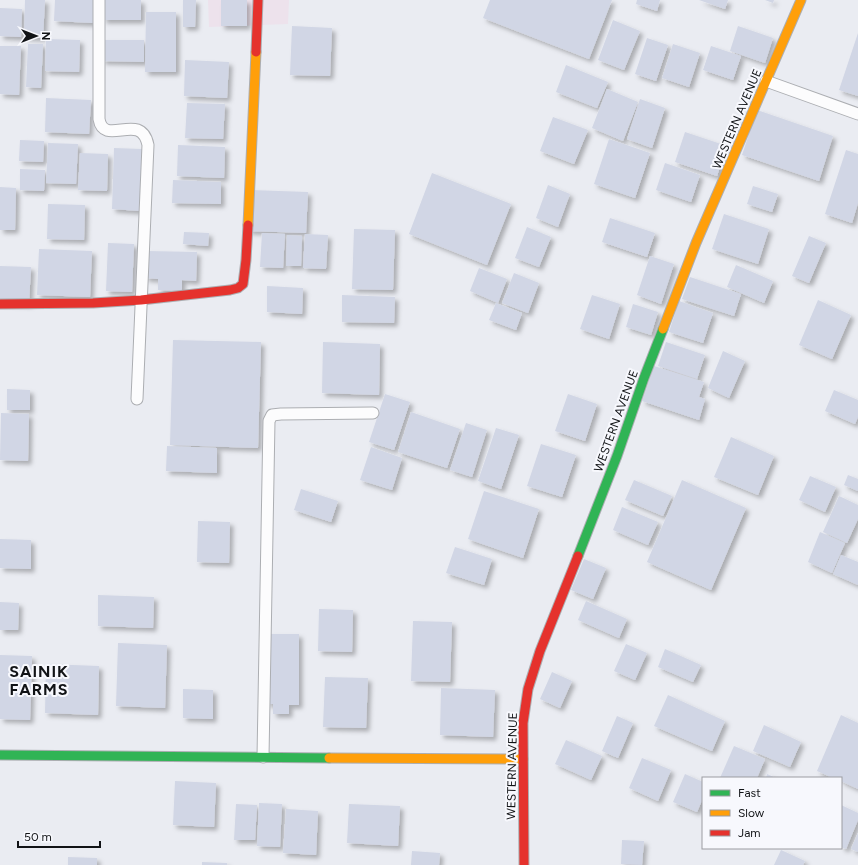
<svg xmlns="http://www.w3.org/2000/svg" width="858" height="865" font-family="Figtree,sans-serif">
<style>
.commercial{fill:#ede2ec}
.building{fill:#d1d6e5;filter:url(#shadow)}
.lines{fill:none;stroke-linecap:round;stroke-linejoin:round}
.street-casing{stroke:#acaeb2;stroke-width:13}
.fast-casing{stroke:#acaeb2;stroke-width:11}
.slow-casing{stroke:#acaeb2;stroke-width:11}
.jam-casing{stroke:#acaeb2;stroke-width:11}
.street{stroke:#fcfcfd;stroke-width:11}
.fast{stroke:#30b455;stroke-width:9}
.slow{stroke:#ff9f0a;stroke-width:9}
.jam{stroke:#e5322d;stroke-width:9}
.labels{text-anchor:middle;stroke-width:4;stroke-linejoin:round;paint-order:stroke}
.street-label{font-size:12px;fill:#111316;stroke:#f7f8fd}
.district-label{font-size:16px;font-weight:bold;letter-spacing:1px;fill:#111316;stroke:#f7f8fd}
</style>
<defs>
<filter id="shadow"><feDropShadow dx="3.5" dy="3.5" stdDeviation="2" flood-color="#0004"/></filter>
</defs>
<rect width="100%" height="100%" fill="#eaecf2"/>
<path class="commercial" d="M 208,0 L 289,0 L 288,24 L 209,27 Z"/>
<path class="building" d="M 25,0 L 45,0 L 43,38 L 24,37 Z
M 55,0 L 94,0 L 93,23 L 54,21 Z
M 104,0 L 141,0 L 141,20 L 103,20 Z
M 183,0 L 196,0 L 195,27 L 183,27 Z
M 221,0 L 247,0 L 247,26 L 221,26 Z
M 490,0 L 612,0 L 589,59 L 483,18 Z
M 637,0 L 660,0 L 657,11 L 636,4 Z
M 699,0 L 728,0 L 725,9 Z
M 765,0 L 774,0 L 773,3 Z
M 0,8 L 22,9 L 21,37 L 0,36 Z
M 146,12 L 176,12 L 176,72 L 145,72 Z
M 613,20 L 640,31 L 624,70 L 598,60 Z
M 292,26 L 332,28 L 330,76 L 290,75 Z
M 738,26 L 773,38 L 765,63 L 730,51 Z
M 858,33 L 858,96 L 839,90 Z
M 647,38 L 668,45 L 656,81 L 635,74 Z
M 46,39 L 80,40 L 79,72 L 45,71 Z
M 102,40 L 144,40 L 144,62 L 102,61 Z
M 28,44 L 43,44 L 41,88 L 26,87 Z
M 673,44 L 700,53 L 689,87 L 662,78 Z
M 0,46 L 21,46 L 19,95 L 0,94 Z
M 711,46 L 741,56 L 733,80 L 703,70 Z
M 185,60 L 229,62 L 227,98 L 184,96 Z
M 566,65 L 608,82 L 597,108 L 556,92 Z
M 607,89 L 638,102 L 623,141 L 592,128 Z
M 46,98 L 91,100 L 89,134 L 45,132 Z
M 640,99 L 665,108 L 652,148 L 627,139 Z
M 187,103 L 225,104 L 223,139 L 185,138 Z
M 757,110 L 833,136 L 819,181 L 742,155 Z
M 553,117 L 588,130 L 574,164 L 540,151 Z
M 685,132 L 727,146 L 717,176 L 675,162 Z
M 609,139 L 650,153 L 635,198 L 594,184 Z
M 20,140 L 44,141 L 43,162 L 19,161 Z
M 48,143 L 78,144 L 76,184 L 46,183 Z
M 178,145 L 225,147 L 224,178 L 177,176 Z
M 114,148 L 142,149 L 140,211 L 112,209 Z
M 846,150 L 858,154 L 858,203 L 852,223 L 825,214 Z
M 80,153 L 108,154 L 107,191 L 78,190 Z
M 665,163 L 700,175 L 691,202 L 656,190 Z
M 20,169 L 45,170 L 44,191 L 20,190 Z
M 432,173 L 511,204 L 487,265 L 409,234 Z
M 173,180 L 221,182 L 221,204 L 172,203 Z
M 548,185 L 570,194 L 558,227 L 536,218 Z
M 753,186 L 778,194 L 772,212 L 747,204 Z
M 0,187 L 16,188 L 15,230 L 0,230 Z
M 250,190 L 308,192 L 306,233 L 248,231 Z
M 48,204 L 85,205 L 84,240 L 47,239 Z
M 724,214 L 769,229 L 758,264 L 712,249 Z
M 610,218 L 655,233 L 647,257 L 602,242 Z
M 527,227 L 551,237 L 539,267 L 515,258 Z
M 354,229 L 395,230 L 393,290 L 352,289 Z
M 184,232 L 209,233 L 208,246 L 183,244 Z
M 262,233 L 285,234 L 283,268 L 260,267 Z
M 305,234 L 328,235 L 326,269 L 303,268 Z
M 287,235 L 302,236 L 301,266 L 286,266 Z
M 809,236 L 826,243 L 809,283 L 792,276 Z
M 108,243 L 134,244 L 132,292 L 106,291 Z
M 39,249 L 92,251 L 90,297 L 37,295 Z
M 146,251 L 197,252 L 196,281 L 182,280 L 182,291 L 158,290 L 158,279 L 145,278 Z
M 650,256 L 674,264 L 661,304 L 637,295 Z
M 736,265 L 773,281 L 764,303 L 727,287 Z
M 0,266 L 31,267 L 29,304 L 0,302 Z
M 479,268 L 507,279 L 498,303 L 470,291 Z
M 514,273 L 539,283 L 528,313 L 502,303 Z
M 690,277 L 741,294 L 734,316 L 682,299 Z
M 267,286 L 303,288 L 302,314 L 267,312 Z
M 342,295 L 395,297 L 394,323 L 342,322 Z
M 592,295 L 620,304 L 609,339 L 580,329 Z
M 818,300 L 851,315 L 832,359 L 799,345 Z
M 679,301 L 713,313 L 703,343 L 669,332 Z
M 496,303 L 522,313 L 516,330 L 489,320 Z
M 633,304 L 658,312 L 651,335 L 626,327 Z
M 173,340 L 261,342 L 258,448 L 170,445 Z
M 323,342 L 380,344 L 379,395 L 322,393 Z
M 666,342 L 705,355 L 697,379 L 658,366 Z
M 723,351 L 745,361 L 729,398 L 708,388 Z
M 654,366 L 704,382 L 699,397 L 705,399 L 699,420 L 642,401 Z
M 7,389 L 30,390 L 30,410 L 7,410 Z
M 834,390 L 858,400 L 858,417 L 855,424 L 825,411 Z
M 385,394 L 410,402 L 394,450 L 369,442 Z
M 568,394 L 597,404 L 585,441 L 555,431 Z
M 411,412 L 460,429 L 447,468 L 398,452 Z
M 1,413 L 29,414 L 28,461 L 0,460 Z
M 466,423 L 487,430 L 472,477 L 450,470 Z
M 496,428 L 519,435 L 501,489 L 478,481 Z
M 731,437 L 774,456 L 758,495 L 714,477 Z
M 541,444 L 576,455 L 562,497 L 527,486 Z
M 167,446 L 217,448 L 217,473 L 166,471 Z
M 371,447 L 402,458 L 392,490 L 360,480 Z
M 848,475 L 858,479 L 858,491 L 844,485 Z
M 810,476 L 836,487 L 825,512 L 799,500 Z
M 634,480 L 672,496 L 663,516 L 625,500 Z
M 682,480 L 746,508 L 711,590 L 647,562 Z
M 301,489 L 338,501 L 331,522 L 294,510 Z
M 484,491 L 539,509 L 523,558 L 468,539 Z
M 839,496 L 858,505 L 858,519 L 847,543 L 823,532 Z
M 622,507 L 658,522 L 648,545 L 613,530 Z
M 198,521 L 230,522 L 229,563 L 197,562 Z
M 820,532 L 845,543 L 832,573 L 808,562 Z
M 0,539 L 31,540 L 31,569 L 0,568 Z
M 455,547 L 492,559 L 484,585 L 446,573 Z
M 841,555 L 858,562 L 858,585 L 833,574 Z
M 584,559 L 606,568 L 593,599 L 571,590 Z
M 98,595 L 154,597 L 153,628 L 98,626 Z
M 586,601 L 627,619 L 619,638 L 578,620 Z
M 0,602 L 19,603 L 18,630 L 0,630 Z
M 319,609 L 353,610 L 352,652 L 318,651 Z
M 413,621 L 452,622 L 450,682 L 411,681 Z
M 268,634 L 299,634 L 299,705 L 289,705 L 289,714 L 273,714 L 273,704 L 267,704 Z
M 118,643 L 167,645 L 165,708 L 116,706 Z
M 626,644 L 647,653 L 635,680 L 614,671 Z
M 665,649 L 701,665 L 693,682 L 658,667 Z
M 0,655 L 32,656 L 30,720 L 0,719 Z
M 46,664 L 99,666 L 98,715 L 45,713 Z
M 552,672 L 572,681 L 560,708 L 540,699 Z
M 325,677 L 368,678 L 366,728 L 323,727 Z
M 441,688 L 495,690 L 493,737 L 440,735 Z
M 183,689 L 213,690 L 213,719 L 183,718 Z
M 668,695 L 725,721 L 712,751 L 654,726 Z
M 841,715 L 858,723 L 858,789 L 841,781 L 841,778 L 833,778 L 817,771 Z
M 617,716 L 633,723 L 618,758 L 602,751 Z
M 764,725 L 801,742 L 790,767 L 753,751 Z
M 566,740 L 602,756 L 591,780 L 555,764 Z
M 734,746 L 765,759 L 757,778 L 720,778 Z
M 642,758 L 671,770 L 658,801 L 629,788 Z
M 685,774 L 703,782 L 703,798 L 697,812 L 673,802 Z
M 767,774 L 776,778 L 766,778 Z
M 175,781 L 216,783 L 214,827 L 173,825 Z
M 259,803 L 282,804 L 280,847 L 257,846 Z
M 236,804 L 257,805 L 255,840 L 234,840 Z
M 349,804 L 400,806 L 398,846 L 347,843 Z
M 841,805 L 858,813 L 858,820 L 846,849 L 841,847 Z
M 286,809 L 318,811 L 316,855 L 283,853 Z
M 858,833 L 858,852 L 851,849 Z
M 622,840 L 644,841 L 642,865 L 621,864 Z
M 781,850 L 805,861 L 803,865 L 774,865 Z
M 412,851 L 440,853 L 439,865 L 411,865 Z
M 68,857 L 97,858 L 97,865 L 68,865 Z
M 202,862 L 227,863 L 227,865 L 202,865 Z"/>
<g class="lines">
<defs>
<path id="street" d="M 99,0 L 99,119 C 104,148 141,110 148,145 L 137,399
M 766,81 L 858,114
M 263,757 L 269,421 L 272,415 L 281,414 L 373,413"/>
<path id="fast" d="M 578,556 L 617,456 L 644,378 L 663,329
M 0,755 L 329,758"/>
<path id="slow" d="M 248,225 L 256,52
M 663,329 L 696,243 L 801,0
M 329,758 L 523,759"/>
<path id="jam" d="M 256,52 L 258,0
M 0,304 L 93,303 L 141,300 L 230,290 L 238,288 L 243,284 L 246,260 L 248,225
M 524,865 L 523,723 L 528,689 L 540,651 L 578,556"/>
</defs>
<use href="#street" class="street-casing"/>
<use href="#fast" class="fast-casing"/>
<use href="#slow" class="slow-casing"/>
<use href="#jam" class="jam-casing"/>
<use href="#street" class="street"/>
<use href="#fast" class="fast"/>
<use href="#slow" class="slow"/>
<use href="#jam" class="jam"/>
</g>
<g class="labels">
<g class="street-label">
<text transform="translate(737 119) rotate(-67)" y="4">WESTERN AVENUE</text>
<text transform="translate(616 421) rotate(-70)" y="4">WESTERN AVENUE</text>
<text transform="translate(512 766) rotate(-89)" y="4">WESTERN AVENUE</text>
</g>
<g class="district-label">
<text x="39" y="677">SAINIK<tspan x="39" dy="18">FARMS</tspan></text>
</g>
</g>
<rect x="702" y="777" width="140" height="72" fill="#f7f8fd" stroke="#9b9ca1"/>
<rect x="710" y="790" width="20" height="6" fill="#30b455" stroke="#9b9ca1"/>
<text x="738" y="797" font-size="12" fill="#111316">Fast</text>
<rect x="710" y="810" width="20" height="6" fill="#ff9f0a" stroke="#9b9ca1"/>
<text x="738" y="817" font-size="12" fill="#111316">Slow</text>
<rect x="710" y="830" width="20" height="6" fill="#e5322d" stroke="#9b9ca1"/>
<text x="738" y="837" font-size="12" fill="#111316">Jam</text>
<g transform="translate(36 36) rotate(90)" stroke="#f7f8fd" stroke-width="3" paint-order="stroke">
<path d="M0-3L7 15L0 10L-7 15Z" fill="#111316"/>
<text y="-6" font-size="11" font-weight="bold" text-anchor="middle" fill="#111316">N</text>
</g>
<path d="M18 841v6h82v-6" fill="none" stroke="#111316" stroke-width="2"/>
<text x="24" y="841" font-size="12" fill="#111316" stroke="#f7f8fd" stroke-width="3" paint-order="stroke">50 m</text>
</svg>
